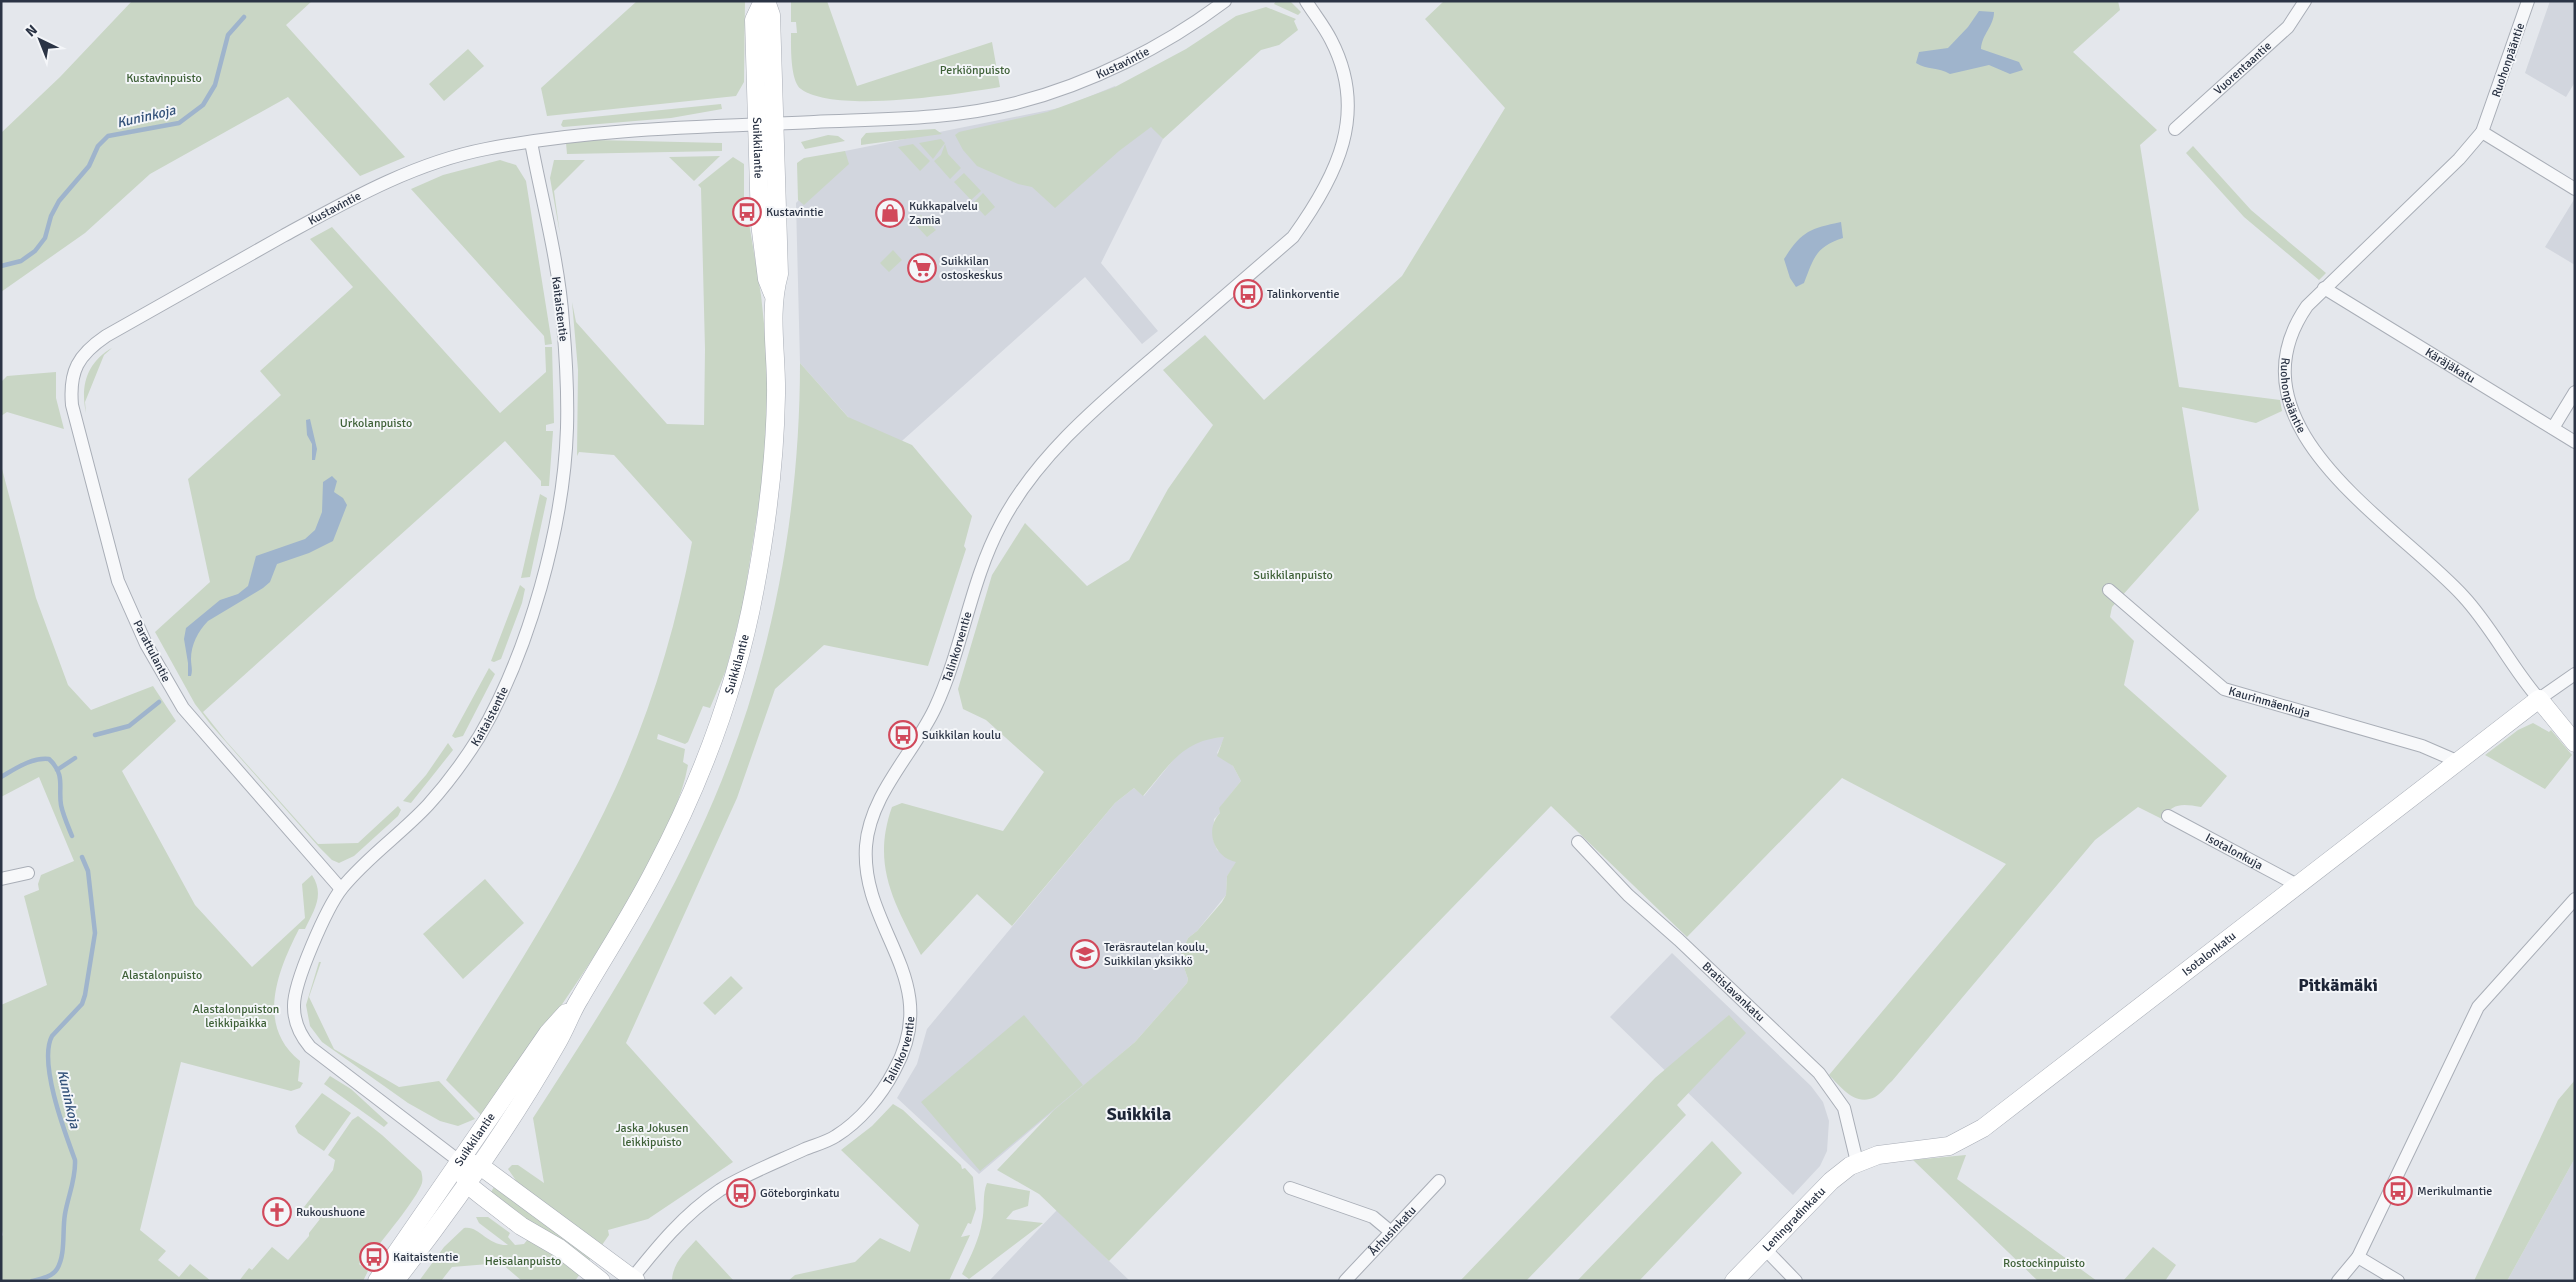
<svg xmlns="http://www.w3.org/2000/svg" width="2576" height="1282" font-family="Signika,sans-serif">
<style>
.built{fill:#d2d6de}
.green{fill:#c9d6c5}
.water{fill:#9fb4cc}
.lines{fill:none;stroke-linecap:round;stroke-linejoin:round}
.stream{stroke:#9fb4cc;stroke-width:4.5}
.street-casing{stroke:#a9aeb7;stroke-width:14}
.secondary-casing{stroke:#a9aeb7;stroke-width:19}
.street{stroke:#f7f8fa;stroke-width:12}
.secondary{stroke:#fff;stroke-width:18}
.labels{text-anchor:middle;stroke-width:4;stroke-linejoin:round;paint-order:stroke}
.street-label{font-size:12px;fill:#2b3445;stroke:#f4f6f9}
.park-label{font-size:12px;fill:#3f6138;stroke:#f4f6f9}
.poi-label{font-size:12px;fill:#2b3445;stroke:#f4f6f9;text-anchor:start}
.water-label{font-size:14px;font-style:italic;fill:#34527a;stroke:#f4f6f9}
.district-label{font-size:18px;font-weight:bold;fill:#1d2536;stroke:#f4f6f9}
</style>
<rect width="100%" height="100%" fill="#e4e7ec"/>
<path class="built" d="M 2550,1 L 2575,1 L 2575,82 L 2566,97 L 2525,73 Z
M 1115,86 L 1163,139 L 1101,263 L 1158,331 L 1142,344 L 1085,277 L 884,457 L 800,363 L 796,203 L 845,151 L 1064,107 Z
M 2575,198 L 2575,265 L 2545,247 Z
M 1225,737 L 1217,753 L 1233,766 L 1241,781 L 1221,806 L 1220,813 L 1214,819 L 1213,839 L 1217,850 L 1237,862 L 1227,876 L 1226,895 L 1197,931 L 1188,938 L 1180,956 L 1188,979 L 1187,983 L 1135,1042 L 979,1174 L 897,1098 L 917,1064 L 927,1029 L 1115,803 L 1134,788 L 1144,796 L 1178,754 L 1188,746 L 1206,738 Z
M 1672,953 L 1811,1086 L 1823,1102 L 1829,1121 L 1827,1151 L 1820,1166 L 1793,1195 L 1610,1017 Z
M 2575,1158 L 2575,1281 L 2507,1281 Z
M 1057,1210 L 1109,1261 L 1130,1281 L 989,1281 Z"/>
<path class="green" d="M 132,1 L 312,1 L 286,25 L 405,157 L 360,176 L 288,97 L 150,174 L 85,233 L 1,292 L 1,133 L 60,77 Z
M 637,1 L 745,1 L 744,82 L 736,96 L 547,116 L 541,88 Z
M 791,1 L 827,1 L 857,86 L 992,42 L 1000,87 C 958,94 835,114 801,89 C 790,81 791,46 791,33 L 797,33 L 796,22 L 791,22 Z
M 1276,1 L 1290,1 L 1301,12 L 1298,15 L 1274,4 Z
M 1444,1 L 2118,1 L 2120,10 L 2073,52 L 2157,130 L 2140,145 L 2179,387 L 2280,400 L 2282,411 L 2256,423 L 2182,407 L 2199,510 L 2112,607 L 2110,617 L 2134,641 L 2124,685 L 2227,776 L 2201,807 C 2183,804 2173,802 2162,819 L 2138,807 L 2095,840 L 1892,1081 C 1887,1085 1881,1094 1875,1097 C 1855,1107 1841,1087 1829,1075 L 2006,864 L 1842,778 L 1687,937 L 1551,806 L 1109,1261 L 1039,1194 L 997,1170 L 1054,1110 L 1135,1042 L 1187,983 L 1188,979 L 1180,956 L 1188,938 L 1197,931 L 1222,902 L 1226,895 L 1227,876 L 1236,862 C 1214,857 1204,830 1220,813 L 1219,808 L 1241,781 L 1233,766 L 1217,756 L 1224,737 C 1182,740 1169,766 1143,796 L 1134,788 L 1115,803 L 1012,926 L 977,894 L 921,955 C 895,904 871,866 892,807 L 902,803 L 1003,831 L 1044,772 L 986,720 L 963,709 L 958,689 L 992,575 L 1025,523 L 1087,586 L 1129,560 L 1168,489 L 1213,425 L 1163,370 L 1205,335 L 1264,400 L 1402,276 L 1505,108 L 1425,19 Z
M 1266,7 L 1296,19 L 1294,21 L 1298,30 L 1279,45 L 1261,50 L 1163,139 L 1151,127 L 1119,151 L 1055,208 L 1032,187 L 1018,184 L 977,166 L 963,150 L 955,135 L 959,132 L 1047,112 L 1115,87 L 1186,49 L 1236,16 Z
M 468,49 L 484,66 L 444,101 L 429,84 Z
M 721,104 L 722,109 L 671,118 L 563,127 L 561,125 L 563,120 Z
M 935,129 L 942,134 L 861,145 L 861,139 L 866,133 Z
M 828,135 L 838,136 L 845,141 L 805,149 L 801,142 Z
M 941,139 L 945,143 L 933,159 L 919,143 Z
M 596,140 L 722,143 L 722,151 L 567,154 L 566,143 Z
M 913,144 L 930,161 L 920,171 L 898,147 Z
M 945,144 L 948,154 L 961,168 L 950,179 L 934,161 L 941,155 Z
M 2193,146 L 2251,210 L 2326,273 L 2319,280 L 2244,217 L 2186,153 Z
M 845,151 L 849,164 L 804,205 L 798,200 L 797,163 L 804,158 Z
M 720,156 L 694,181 L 669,157 Z
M 733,157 L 744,164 L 744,207 L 740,207 L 740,218 L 745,219 L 745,223 L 749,223 L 761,295 L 767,352 L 768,411 L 763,478 L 743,604 L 726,670 L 710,708 L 703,706 L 688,742 L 685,744 L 658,734 L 657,739 L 685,749 L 683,762 L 688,765 C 682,798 667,826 652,856 C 606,949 541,1032 484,1118 L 446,1080 C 506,985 569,889 616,787 C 652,708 676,626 692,542 L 614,455 L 579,452 L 577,456 L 578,370 L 572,302 L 576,322 L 667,424 L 704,425 L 705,349 L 701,188 L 698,185 Z
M 500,160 L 516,165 L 526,181 L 552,344 L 545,345 L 544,336 L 411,189 L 443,175 Z
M 554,160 L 585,160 L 554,191 L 560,234 L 550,178 Z
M 964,173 L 981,191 L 971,200 L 954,182 Z
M 983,193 L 995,207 L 985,216 L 973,203 Z
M 921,215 L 936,230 L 927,237 L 913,222 Z
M 332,227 L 500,413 L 546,372 L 545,347 L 552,347 L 554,423 L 546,425 L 546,431 L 553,431 L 549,486 L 541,486 L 541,481 L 505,441 L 203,712 L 226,741 L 318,844 L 358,843 L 398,806 L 401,810 L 398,816 L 354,856 L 339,863 L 332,860 L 319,847 L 211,725 L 195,704 L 155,632 L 210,582 L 188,479 L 281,395 L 260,371 L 353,287 L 310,239 Z
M 893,250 L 902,260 L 889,272 L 880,263 Z
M 112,348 L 104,355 L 85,402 L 86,413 C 80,386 87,362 112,348 Z
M 800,363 L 848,417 L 912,445 L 972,516 L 964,546 L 966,549 L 928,666 L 824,645 L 775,689 L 737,798 L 626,1043 L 733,1162 L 648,1219 L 608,1230 L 609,1235 L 602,1245 L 517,1182 L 508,1169 L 512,1165 L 518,1165 L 544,1183 L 533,1118 C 592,1027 652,934 698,835 C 767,688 800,526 800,363 Z
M 56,372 L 56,398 L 64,429 L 7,412 L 1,416 L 1,382 L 7,376 Z
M 1,465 L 36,598 L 68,685 L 91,710 L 153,686 L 176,721 L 122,771 L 195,905 L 252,967 L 305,918 L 302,884 L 312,875 C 325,895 314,910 305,929 L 299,929 C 277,972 256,1026 300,1061 L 298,1081 L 303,1083 L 300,1088 L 291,1091 L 181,1062 L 140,1230 L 166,1251 L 158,1260 L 179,1277 L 190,1264 L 211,1281 L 1,1281 L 1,1237 L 3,1235 L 1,1227 L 1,1005 L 47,985 L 24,896 L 39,890 L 38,884 L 41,875 L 74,861 L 39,777 L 1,797 Z
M 540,494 L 547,498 L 530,577 L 521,578 Z
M 520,585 L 525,589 L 522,603 L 501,659 L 494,662 L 491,661 Z
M 489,668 L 495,674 L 463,736 L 455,738 L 452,736 Z
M 2533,723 L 2549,732 L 2551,730 L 2572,755 L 2545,789 L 2485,755 L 2518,730 Z
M 448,743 L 453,750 L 411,803 L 403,801 L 426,775 Z
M 485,879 L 524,923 L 463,979 L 423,934 Z
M 319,962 L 321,962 L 309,997 L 334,1049 L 399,1087 L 439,1081 L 475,1119 L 458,1126 L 440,1121 L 408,1103 L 322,1042 L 310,1026 L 306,1005 Z
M 731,976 L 743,988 L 715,1015 L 703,1003 Z
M 1024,1015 L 1083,1085 L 980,1171 L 921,1102 Z
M 1729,1015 L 1746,1033 L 1677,1105 L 1686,1115 L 1526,1281 L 1460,1281 L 1655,1078 Z
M 330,1076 L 351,1089 L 388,1123 L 384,1127 L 324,1084 Z
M 2575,1080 L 2575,1158 L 2507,1281 L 2474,1281 L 2558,1100 Z
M 322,1093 L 351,1113 L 324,1151 L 298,1133 L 295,1126 Z
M 893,1104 L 903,1110 L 961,1165 L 962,1169 L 965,1168 L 973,1177 L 976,1209 L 971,1224 L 968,1223 L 961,1237 L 970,1235 L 949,1281 L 788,1281 L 795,1275 L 855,1262 L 880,1238 L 910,1252 L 919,1225 L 841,1150 L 872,1126 Z
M 358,1116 L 382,1135 L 421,1171 C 422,1175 423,1178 422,1183 C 417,1199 381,1241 369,1258 L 365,1256 L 359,1264 L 368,1271 L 363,1281 L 239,1281 L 249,1268 L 252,1270 L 272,1247 L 288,1260 L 309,1236 L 309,1233 L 320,1219 L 304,1207 L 333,1170 L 335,1160 L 328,1155 L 352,1120 Z
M 1712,1141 L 1742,1173 L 1639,1281 L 1577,1281 Z
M 1966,1155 L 1957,1179 L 2097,1281 L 2038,1281 L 1913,1160 Z
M 987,1183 L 1030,1191 L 1028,1206 L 1013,1211 L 1006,1219 L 1043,1223 L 969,1279 L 962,1274 C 970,1258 979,1240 982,1222 C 985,1210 982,1194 987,1183 Z
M 494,1187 L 591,1258 L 587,1264 L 491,1192 Z
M 476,1217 L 488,1217 L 510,1233 L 508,1237 L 515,1245 L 524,1244 L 528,1239 L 582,1271 L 575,1281 L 522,1281 L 501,1263 L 452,1267 L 441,1281 L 419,1281 L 444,1247 L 464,1228 C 479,1225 487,1246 508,1245 L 479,1223 Z
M 696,1240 L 734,1281 L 672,1280 C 673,1263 685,1252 696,1240 Z
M 2153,1247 L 2176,1265 L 2165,1281 L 2123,1281 Z"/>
<path class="water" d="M 1979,11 L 1994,12 C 1994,26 1982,34 1981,49 L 2019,62 L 2023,70 L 2010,74 L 1989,65 L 1950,74 C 1938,67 1927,70 1916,63 L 1919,52 L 1948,48 L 1968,27 Z
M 1841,222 L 1843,238 C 1815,247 1814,258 1804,283 L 1796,287 L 1790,278 L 1784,259 C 1802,231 1809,229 1841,222 Z
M 310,419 L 317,449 L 315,460 L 312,460 L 312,444 L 307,435 L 306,420 Z
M 332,476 L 337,481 L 334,492 L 343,498 L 347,505 L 333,541 L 309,553 L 277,564 L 270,582 L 263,588 L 208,621 C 198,631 191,645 191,659 C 191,665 193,670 191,676 L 188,676 L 188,663 L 184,639 L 186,628 L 220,600 L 238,594 L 248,586 L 256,556 L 305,539 L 315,530 L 322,512 L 323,482 Z"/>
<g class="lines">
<path class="stream" d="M 1,266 L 21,261 L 35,251 L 45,238 L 51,216 L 59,201 L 89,166 L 98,146 L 108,136 L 179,123 L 203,105 L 215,85 L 228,35 L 244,17
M 95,735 L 129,726 L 159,702
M 57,770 L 75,758
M 1,777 C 15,769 32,757 49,759 C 66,775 58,787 61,805 C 63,815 68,826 72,836
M 32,1281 C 41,1279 52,1277 57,1269 C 66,1254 62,1231 65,1214 C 68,1196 76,1179 75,1160 C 65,1133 38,1062 52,1036 L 82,1004 L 85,995 L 95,933 L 88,871 L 82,857"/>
<defs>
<g id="street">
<path id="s1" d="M 2528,1 L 2482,132 L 2459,159 L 2307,306 C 2224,426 2395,522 2463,596 C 2492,627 2511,667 2539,699 L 2575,674"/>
<path id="s2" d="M 2175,129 L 2288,27 L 2305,1"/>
<path d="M 2482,132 L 2575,189"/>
<path id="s3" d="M 2324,288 L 2575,442"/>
<path d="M 2553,428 L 2575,392"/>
<path id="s4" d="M 2109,590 L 2224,689 L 2422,746 L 2459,762"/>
<path id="s5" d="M 2168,816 L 2299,886"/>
<path id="s6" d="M 1578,842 L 1628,895 L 1679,940 L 1819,1073 L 1844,1108 L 1857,1162"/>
<path d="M 1,879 L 28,873"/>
<path id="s7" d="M 341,889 L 183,708 L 146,644 L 118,581 L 72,405 C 69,371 78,355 106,336 C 165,303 224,269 283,236 C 347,201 413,163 486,149 C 594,128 704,127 814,122 C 881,119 950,120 1016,103 C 1090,84 1164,47 1225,1"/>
<path id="s8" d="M 459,1161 L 310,1047 C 300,1035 294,1023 294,1007 C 293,983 327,907 342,888 C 367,857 401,834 428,805 C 447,784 464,761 479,737 C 529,652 564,526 567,428 C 568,393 566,358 563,323 C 559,262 542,201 531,142"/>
<path d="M 1290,1188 L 1373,1217 L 1391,1232"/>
<path d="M 1765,1249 L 1796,1281"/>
<path d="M 2358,1257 L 2398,1281"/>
<path id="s9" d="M 630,1281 C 658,1246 683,1215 720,1190 C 746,1174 777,1162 805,1149 C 815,1145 827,1142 836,1136 C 860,1121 881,1096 894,1071 C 945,980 860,930 866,846 C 870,794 914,753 935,708 C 963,648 970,582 1001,524 C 1037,455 1102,402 1160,352 C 1205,313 1249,275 1293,237 C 1337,176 1369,113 1331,40 C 1324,26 1314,14 1306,1"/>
<path id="s10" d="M 1345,1281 L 1439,1181"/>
<path d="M 2338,1281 L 2358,1257 L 2478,1007 L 2575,899"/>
</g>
<g id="secondary">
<path id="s11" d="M 763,1 L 754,20 L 760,223 L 767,279 L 773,294"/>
<path d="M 470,1163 L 479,1165 L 636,1281"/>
<path d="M 463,1173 L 467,1184 L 482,1196 L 521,1226 L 559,1248 L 601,1281"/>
<path id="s12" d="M 377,1281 L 548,1033 L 566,1013"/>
<path id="s13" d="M 395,1281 C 454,1205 510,1126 557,1043 C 566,1028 571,1012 580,998 C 605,955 632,914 655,869 C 701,782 737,685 755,588 C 767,524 775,460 776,395 C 777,355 768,313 779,274 L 771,15 L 766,1"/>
<path id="s14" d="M 1734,1281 L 1831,1181 L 1850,1166 L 1878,1155 L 1949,1146 L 1983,1128 L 2539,699 L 2575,743"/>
</g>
</defs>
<use href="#street" class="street-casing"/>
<use href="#secondary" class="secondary-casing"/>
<use href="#street" class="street"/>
<use href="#secondary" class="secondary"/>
</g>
<defs>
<symbol id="bus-ring" viewBox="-11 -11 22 22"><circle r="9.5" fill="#f4f6f9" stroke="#d1495b" stroke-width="1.5"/><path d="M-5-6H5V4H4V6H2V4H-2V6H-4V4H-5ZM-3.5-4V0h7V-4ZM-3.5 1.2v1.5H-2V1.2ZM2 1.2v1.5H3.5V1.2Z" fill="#d1495b"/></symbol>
<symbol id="shop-ring" viewBox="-11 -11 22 22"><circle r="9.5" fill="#f4f6f9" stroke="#d1495b" stroke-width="1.5"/><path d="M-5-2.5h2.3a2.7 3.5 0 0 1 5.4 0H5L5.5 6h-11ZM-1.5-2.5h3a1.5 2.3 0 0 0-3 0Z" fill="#d1495b"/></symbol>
<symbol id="supermarket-ring" viewBox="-11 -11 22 22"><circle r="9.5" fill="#f4f6f9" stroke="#d1495b" stroke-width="1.5"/><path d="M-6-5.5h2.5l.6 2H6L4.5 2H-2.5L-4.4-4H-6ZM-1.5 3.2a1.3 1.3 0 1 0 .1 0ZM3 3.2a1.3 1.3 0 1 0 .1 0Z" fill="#d1495b"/></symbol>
<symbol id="school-ring" viewBox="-11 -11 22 22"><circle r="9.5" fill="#f4f6f9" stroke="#d1495b" stroke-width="1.5"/><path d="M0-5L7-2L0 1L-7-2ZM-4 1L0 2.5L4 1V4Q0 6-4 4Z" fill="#d1495b"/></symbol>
<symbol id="church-ring" viewBox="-11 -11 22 22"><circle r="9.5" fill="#f4f6f9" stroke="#d1495b" stroke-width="1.5"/><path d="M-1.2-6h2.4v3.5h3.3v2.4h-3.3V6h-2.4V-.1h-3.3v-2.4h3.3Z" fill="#d1495b"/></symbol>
</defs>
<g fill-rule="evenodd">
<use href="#bus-ring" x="731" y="196" width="32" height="32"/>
<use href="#shop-ring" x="874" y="197" width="32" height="32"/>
<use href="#supermarket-ring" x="906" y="252" width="32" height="32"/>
<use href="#bus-ring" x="1232" y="278" width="32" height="32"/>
<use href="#bus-ring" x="887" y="719" width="32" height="32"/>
<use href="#school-ring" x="1069" y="938" width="32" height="32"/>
<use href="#bus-ring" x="2382" y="1175" width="32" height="32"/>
<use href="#bus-ring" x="725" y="1177" width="32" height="32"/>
<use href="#church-ring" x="261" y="1196" width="32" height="32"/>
<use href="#bus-ring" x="358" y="1241" width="32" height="32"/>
</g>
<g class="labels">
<g class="street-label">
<text transform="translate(2508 60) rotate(-71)" y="4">Ruohonpääntie</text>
<text dy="4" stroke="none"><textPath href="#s7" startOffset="1719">Kustavintie</textPath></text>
<text dy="4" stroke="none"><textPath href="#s2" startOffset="91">Vuorentaantie</textPath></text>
<text dy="4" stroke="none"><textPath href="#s11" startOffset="149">Suikkilantie</textPath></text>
<text dy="4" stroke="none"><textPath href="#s7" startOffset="909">Kustavintie</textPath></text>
<text transform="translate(560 309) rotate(83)" y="4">Kaitaistentie</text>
<text dy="4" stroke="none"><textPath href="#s3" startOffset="148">Käräjäkatu</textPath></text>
<text dy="4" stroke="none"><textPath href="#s1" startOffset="481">Ruohonpääntie</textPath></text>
<text dy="4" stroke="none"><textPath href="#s9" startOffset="801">Talinkorventie</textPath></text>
<text transform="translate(152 651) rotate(63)" y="4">Parattulantie</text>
<text dy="4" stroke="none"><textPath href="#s13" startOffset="709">Suikkilantie</textPath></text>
<text dy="4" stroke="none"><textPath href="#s4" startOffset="199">Kaurinmäenkuja</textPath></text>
<text dy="4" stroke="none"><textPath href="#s8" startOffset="589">Kaitaistentie</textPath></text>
<text dy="4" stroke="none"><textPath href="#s5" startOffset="75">Isotalonkuja</textPath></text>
<text dy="4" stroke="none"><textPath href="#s14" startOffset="589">Isotalonkatu</textPath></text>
<text dy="4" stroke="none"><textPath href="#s6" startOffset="216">Bratislavankatu</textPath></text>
<text dy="4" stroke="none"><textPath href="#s9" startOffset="366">Talinkorventie</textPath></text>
<text dy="4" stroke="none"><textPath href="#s12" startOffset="172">Suikkilantie</textPath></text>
<text dy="4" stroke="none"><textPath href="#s14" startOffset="86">Leningradinkatu</textPath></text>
<text dy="4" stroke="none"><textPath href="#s10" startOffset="69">Århusinkatu</textPath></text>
</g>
<g class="park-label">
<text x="975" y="74">Perkiönpuisto</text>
<text x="164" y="82">Kustavinpuisto</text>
<text x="376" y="427">Urkolanpuisto</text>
<text x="1293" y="579">Suikkilanpuisto</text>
<text x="162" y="979">Alastalonpuisto</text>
<text x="236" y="1013">Alastalonpuiston<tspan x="236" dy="14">leikkipaikka</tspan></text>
<text x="652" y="1132">Jaska Jokusen<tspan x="652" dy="14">leikkipuisto</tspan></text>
<text x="523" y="1265">Heisalanpuisto</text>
<text x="2044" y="1267">Rostockinpuisto</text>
</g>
<g class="poi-label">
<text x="909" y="210">Kukkapalvelu<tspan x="909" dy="14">Zamia</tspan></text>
<text x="766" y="216">Kustavintie</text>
<text x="941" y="265">Suikkilan<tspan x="941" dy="14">ostoskeskus</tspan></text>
<text x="1267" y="298">Talinkorventie</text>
<text x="922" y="739">Suikkilan koulu</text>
<text x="1104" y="951">Teräsrautelan koulu,<tspan x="1104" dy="14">Suikkilan yksikkö</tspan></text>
<text x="2417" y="1195">Merikulmantie</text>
<text x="760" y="1197">Göteborginkatu</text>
<text x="296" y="1216">Rukoushuone</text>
<text x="393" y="1261">Kaitaistentie</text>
</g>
<g class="water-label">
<text transform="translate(146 116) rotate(-13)" y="5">Kuninkoja</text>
<text transform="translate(69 1099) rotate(77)" y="5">Kuninkoja</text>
</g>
<g class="district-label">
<text x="2338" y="991">Pitkämäki</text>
<text x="1139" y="1120">Suikkila</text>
</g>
</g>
<rect width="2576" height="1282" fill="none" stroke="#2b3445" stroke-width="5"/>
<g transform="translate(40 40) rotate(317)" stroke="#f4f6f9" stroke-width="4" paint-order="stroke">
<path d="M0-4L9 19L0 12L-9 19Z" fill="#2b3445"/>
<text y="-8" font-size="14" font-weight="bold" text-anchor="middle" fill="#2b3445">N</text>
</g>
</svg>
